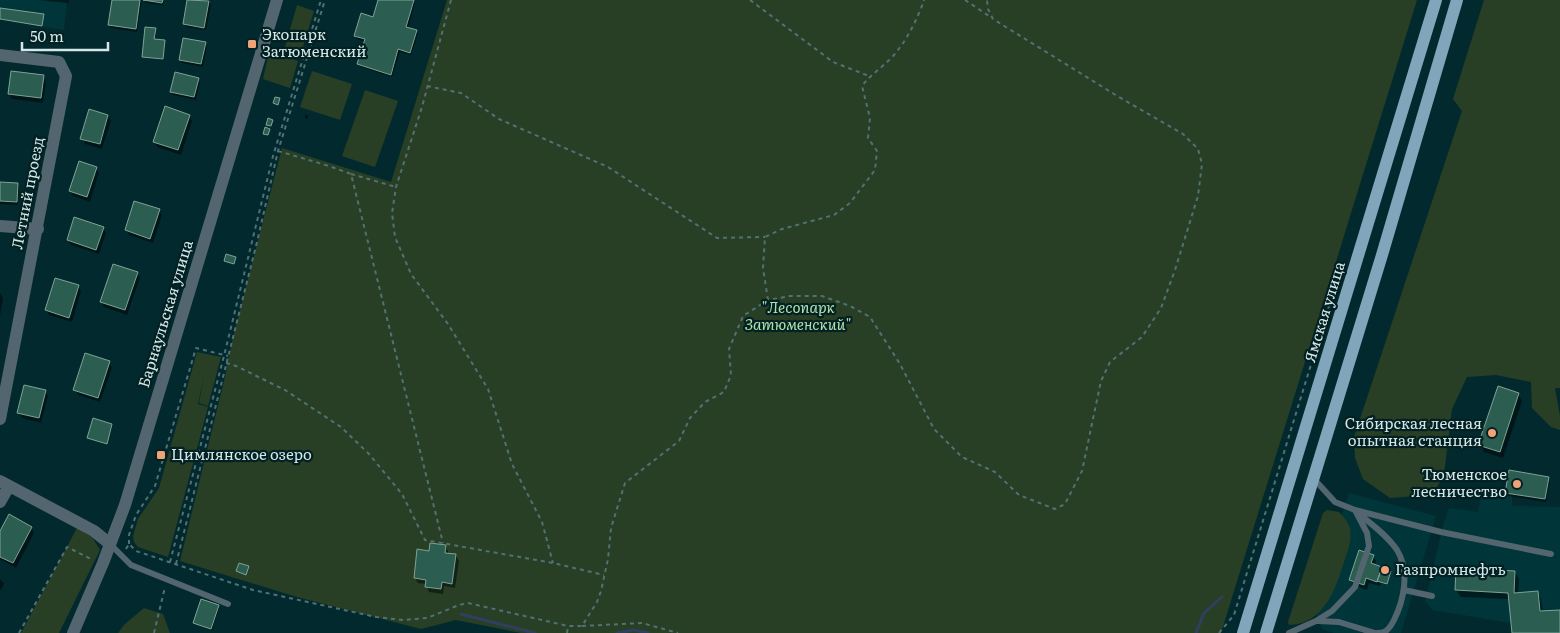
<svg xmlns="http://www.w3.org/2000/svg" width="1560" height="633" font-family="Literata,serif">
<style>
.built{fill:#00353a}
.green{fill:#283f25}
.shadow{fill:#0007}
.lines{fill:none;stroke-linecap:round;stroke-linejoin:round}
.stream{stroke:#303f60;stroke-width:3}
.building{fill:#2b5e50;stroke:#7fa296}
.path{stroke:#517175;stroke-width:2;stroke-dasharray:4 4;stroke-linecap:butt}
.service{stroke:#53656f;stroke-width:6}
.minor{stroke:#53656f;stroke-width:12}
.tertiary{stroke:#53656f;stroke-width:12}
.primary{stroke:#81a5bb;stroke-width:12}
.poi-dot{fill:#f0a378;stroke:#032022;stroke-width:2}
.labels{text-anchor:middle;stroke-width:4.5;stroke-linejoin:round;paint-order:stroke}
.poi-label{font-size:15px;fill:#d4e8ea;stroke:#032022;text-anchor:start}
.street-label{font-size:15px;fill:#d4e8ea;stroke:#032022}
.park-label{font-size:15px;font-style:italic;fill:#b0e1aa;stroke:#032022}
</style>
<rect width="100%" height="100%" fill="#022a2e"/>
<path class="built" d="M 0,0 L 67,0 L 64,30 L 0,20 Z
M 1482,492 L 1512,496 L 1512,506 L 1560,507 L 1560,633 L 1512,633 L 1511,623 L 1432,610 L 1425,601 L 1444,522 L 1449,508 L 1478,512 Z
M 1349,493 L 1436,516 L 1401,633 L 1334,633 L 1322,629 L 1316,615 L 1327,604 L 1350,527 L 1342,515 Z"/>
<path class="green" d="M 447,0 L 1417,0 L 1221,633 L 521,633 L 456,620 L 421,629 L 297,597 L 180,561 L 224,381 L 233,337 L 282,148 L 391,182 Z
M 1484,0 L 1560,0 L 1560,388 L 1555,388 L 1560,416 L 1560,430 L 1551,427 L 1532,408 L 1531,382 L 1496,375 L 1467,377 L 1452,409 L 1444,474 L 1435,491 L 1416,496 L 1390,498 L 1363,479 L 1355,458 L 1354,437 L 1462,111 L 1453,99 Z
M 297,5 L 314,11 L 301,53 L 285,47 Z
M 276,54 L 298,61 L 290,88 L 263,79 L 268,56 Z
M 312,71 L 352,84 L 340,120 L 300,107 Z
M 365,90 L 398,101 L 375,167 L 342,156 Z
M 197,352 L 221,357 L 208,406 L 199,403 L 204,376 L 198,404 L 208,407 L 168,557 L 138,547 L 134,542 L 133,536 L 138,519 L 159,488 Z
M 1327,510 L 1339,512 C 1343,516 1349,523 1350,528 C 1352,540 1348,551 1344,562 C 1335,590 1324,624 1289,625 L 1288,622 L 1323,513 Z
M 77,528 L 92,537 L 100,550 L 59,633 L 21,633 Z
M 144,608 L 163,614 L 170,633 L 118,633 L 125,624 Z"/>
<path class="shadow" d="M 38,0 L 69,0 L 68,3 Z
M 113,0 L 142,0 L 137,32 L 111,28 L 109,25 Z
M 144,0 L 164,0 L 163,5 L 146,3 Z
M 189,0 L 209,2 L 211,5 L 206,30 L 186,27 L 184,23 Z
M 379,0 L 413,0 L 415,3 L 408,29 L 416,31 L 418,34 L 411,55 L 400,52 L 392,77 L 361,67 L 359,64 L 366,42 L 357,39 L 355,36 L 373,18 Z
M 0,9 L 43,15 L 43,26 L 0,20 Z
M 156,30 L 155,40 L 165,42 L 163,60 L 144,57 Z
M 184,39 L 205,43 L 207,46 L 203,67 L 182,63 L 180,60 Z
M 43,76 L 46,82 L 43,103 L 12,99 L 9,94 Z
M 198,79 L 200,82 L 196,100 L 173,95 L 171,92 Z
M 305,115 L 308,115 L 308,119 L 305,118 Z
M 108,116 L 111,121 L 102,149 L 85,144 L 82,138 Z
M 189,116 L 192,121 L 181,155 L 157,147 L 154,142 Z
M 96,168 L 99,173 L 90,202 L 73,196 L 70,191 Z
M 0,183 L 17,184 L 19,187 L 18,205 L 0,204 Z
M 159,210 L 162,215 L 153,243 L 129,235 L 126,230 Z
M 103,228 L 106,233 L 99,254 L 71,245 L 68,240 Z
M 137,273 L 140,278 L 127,315 L 104,307 L 101,302 Z
M 78,286 L 81,291 L 72,322 L 49,315 L 46,310 Z
M 0,293 L 3,298 L 0,316 Z
M 109,363 L 112,368 L 100,402 L 78,395 L 75,389 Z
M 45,391 L 48,396 L 41,423 L 22,418 L 19,413 Z
M 1518,394 L 1522,401 L 1503,458 L 1484,452 L 1480,444 Z
M 112,425 L 107,445 L 89,439 L 88,438 Z
M 1548,478 L 1550,481 L 1546,502 L 1508,496 L 1506,493 Z
M 32,528 L 34,533 L 16,568 L 0,559 L 0,534 Z
M 445,546 L 448,551 L 448,554 L 456,556 L 459,561 L 455,588 L 444,586 L 443,594 L 429,592 L 426,584 L 418,583 L 415,578 L 430,552 Z
M 1373,556 L 1376,561 L 1375,565 L 1391,573 L 1387,585 L 1381,583 L 1380,586 L 1369,583 L 1367,590 L 1354,585 L 1351,580 Z
M 1515,572 L 1519,579 L 1518,594 L 1537,592 L 1541,599 L 1543,612 L 1560,611 L 1560,633 L 1512,633 L 1509,599 L 1461,597 L 1456,590 Z
M 0,579 L 4,584 L 0,591 Z
M 202,601 L 219,608 L 212,630 L 194,623 Z"/>
<g class="lines">
<path class="stream" d="M 461,614 L 535,633
M 617,633 L 634,630 L 648,633
M 1196,633 L 1204,613 L 1222,597"/>
</g>
<path class="building" d="M 112,0 L 140,0 L 136,29 L 108,25 Z
M 143,0 L 163,0 L 162,3 Z
M 187,0 L 209,1 L 204,28 L 183,24 Z
M 378,0 L 414,0 L 406,27 L 417,30 L 410,53 L 398,49 L 391,75 L 357,64 L 365,39 L 354,36 L 361,13 L 373,17 Z
M 0,8 L 44,14 L 42,26 L 0,19 Z
M 145,27 L 156,28 L 154,39 L 165,40 L 163,59 L 142,57 Z
M 183,38 L 206,42 L 201,64 L 179,60 Z
M 11,71 L 44,75 L 41,98 L 8,94 Z
M 175,72 L 199,78 L 194,97 L 170,92 Z
M 275,97 L 280,98 L 278,105 L 273,103 Z
M 165,106 L 190,115 L 178,150 L 153,142 Z
M 89,109 L 108,115 L 100,144 L 80,139 Z
M 268,118 L 273,120 L 271,126 L 266,125 Z
M 265,127 L 270,129 L 268,135 L 263,134 Z
M 79,161 L 97,167 L 87,197 L 69,191 Z
M 0,182 L 18,183 L 17,202 L 0,201 Z
M 134,201 L 160,209 L 150,239 L 125,230 Z
M 74,217 L 104,227 L 96,250 L 67,240 Z
M 226,254 L 236,257 L 234,264 L 224,261 Z
M 113,264 L 138,272 L 125,310 L 100,302 Z
M 55,278 L 79,285 L 69,318 L 45,310 Z
M 85,353 L 110,361 L 98,398 L 73,390 Z
M 24,385 L 46,390 L 39,418 L 17,413 Z
M 1498,386 L 1519,393 L 1500,452 L 1478,445 Z
M 93,418 L 112,424 L 107,444 L 87,438 Z
M 1509,470 L 1549,477 L 1545,499 L 1505,493 Z
M 9,514 L 32,527 L 13,563 L 0,557 L 0,531 Z
M 430,543 L 446,545 L 445,553 L 456,554 L 452,584 L 442,582 L 441,589 L 425,587 L 426,580 L 414,578 L 417,549 L 429,551 Z
M 1359,550 L 1374,555 L 1371,563 L 1382,567 L 1377,582 L 1366,578 L 1364,585 L 1349,580 Z
M 239,563 L 249,566 L 246,575 L 236,571 Z
M 1382,568 L 1391,571 L 1387,584 L 1377,581 Z
M 1456,568 L 1515,571 L 1514,593 L 1538,591 L 1540,611 L 1560,610 L 1560,633 L 1512,633 L 1508,593 L 1455,590 Z
M 201,599 L 219,605 L 211,629 L 193,623 Z"/>
<g class="lines">
<path class="path" d="M 451,0 L 422,107 L 396,187 L 392,213 L 395,237 L 411,274 L 448,324 L 488,389 L 512,464 L 542,522 L 553,563
M 750,0 L 833,62 L 869,76
M 965,0 L 992,18
M 427,86 L 461,93 L 499,119 L 608,167 L 717,238 L 765,237
M 278,151 L 329,166 L 351,174 L 443,543
M 351,174 L 396,187
M 768,300 L 763,268 L 765,237 L 782,229 L 834,215 L 850,203 L 875,170 L 877,151 L 868,138 L 870,118 L 862,86 C 871,74 883,67 893,56 C 906,42 918,18 924,0
M 226,363 L 236,366 L 285,390 L 341,427 L 369,454 L 402,494 L 425,540 L 553,563 L 604,575
M 129,544 L 129,535 L 136,515 L 155,486 L 196,348 L 228,356
M 126,549 L 129,544 L 136,551 L 253,590 L 376,617 L 403,620 L 427,618 L 459,605 L 468,603 L 568,626 L 582,626 L 597,602 L 601,591 L 608,559 L 611,528 L 625,483 L 679,441 L 690,418 L 705,402 L 724,392 L 731,375 L 729,349 L 743,316 L 768,300 L 790,296 L 822,296 L 850,306 L 870,317 L 900,364 L 934,429 L 962,457 L 995,472 L 1019,495 L 1055,509 L 1065,504 L 1082,471 L 1101,381 L 1110,362 L 1142,337 L 1161,308 L 1175,270 L 1198,196 L 1202,164 L 1198,149 L 1183,134 L 1114,94 L 993,19 L 988,9 L 987,0
M 170,562 L 224,356 L 273,156 L 321,0
M 176,564 L 257,242 L 278,151 L 325,0
M 582,626 L 642,623 L 678,633
M 19,633 L 67,547 L 91,559
M 154,633 L 165,587
M 567,633 L 568,626
M 1219,633 L 1234,615 L 1333,293"/>
<path class="service" d="M 1355,510 L 1441,532 L 1551,554
M 1358,513 C 1371,524 1387,535 1397,550 C 1410,571 1404,600 1394,620 C 1392,624 1389,630 1384,632 C 1382,633 1379,633 1377,633
M 110,544 L 131,565 L 228,604
M 1404,590 L 1432,596
M 1318,621 L 1339,622 L 1375,633
M 1289,633 L 1316,621 L 1332,611 L 1355,587 L 1369,546 L 1367,533 L 1355,510 L 1335,502 L 1314,479"/>
<path class="minor" d="M 0,55 L 59,62 L 66,76 L 0,419
M 0,226 L 38,229
M 0,481 L 94,531 L 110,544
M 0,502 L 9,486"/>
<path class="tertiary" d="M 73,633 L 103,563 L 125,505 L 277,0"/>
<path class="primary" d="M 1243,633 L 1436,0
M 1266,633 L 1382,255 L 1457,0"/>
</g>
<g class="poi-dot">
<rect x="247" y="39" width="10" height="10" rx="2.5"/>
<circle cx="1492" cy="433" r="5"/>
<rect x="156" y="450" width="10" height="10" rx="2.5"/>
<circle cx="1517" cy="484" r="5"/>
<circle cx="1385" cy="570" r="5"/>
</g>
<g class="labels">
<g class="poi-label">
<text x="262" y="40">Экопарк<tspan x="262" dy="17">Затюменский</tspan></text>
<text x="1482" y="429" text-anchor="end">Сибирская лесная<tspan x="1482" dy="17">опытная станция</tspan></text>
<text x="171" y="460">Цимлянское озеро</text>
<text x="1507" y="480" text-anchor="end">Тюменское<tspan x="1507" dy="17">лесничество</tspan></text>
<text x="1395" y="575">Газпромнефть</text>
</g>
<g class="street-label">
<text transform="translate(28 193) rotate(-79)" y="5">Летний проезд</text>
<text transform="translate(1325 312) rotate(-73)" y="5">Ямская улица</text>
<text transform="translate(166 314) rotate(-73)" y="5">Барнаульская улица</text>
</g>
<g class="park-label">
<text x="798" y="313">"Лесопарк<tspan x="798" dy="17">Затюменский"</tspan></text>
</g>
</g>
<path d="M22 42v8h86v-8" fill="none" stroke="#d4e8ea" stroke-width="2.5"/>
<text x="30" y="42" font-size="15" fill="#d4e8ea" stroke="#032022" stroke-width="4" paint-order="stroke">50 m</text>
</svg>
